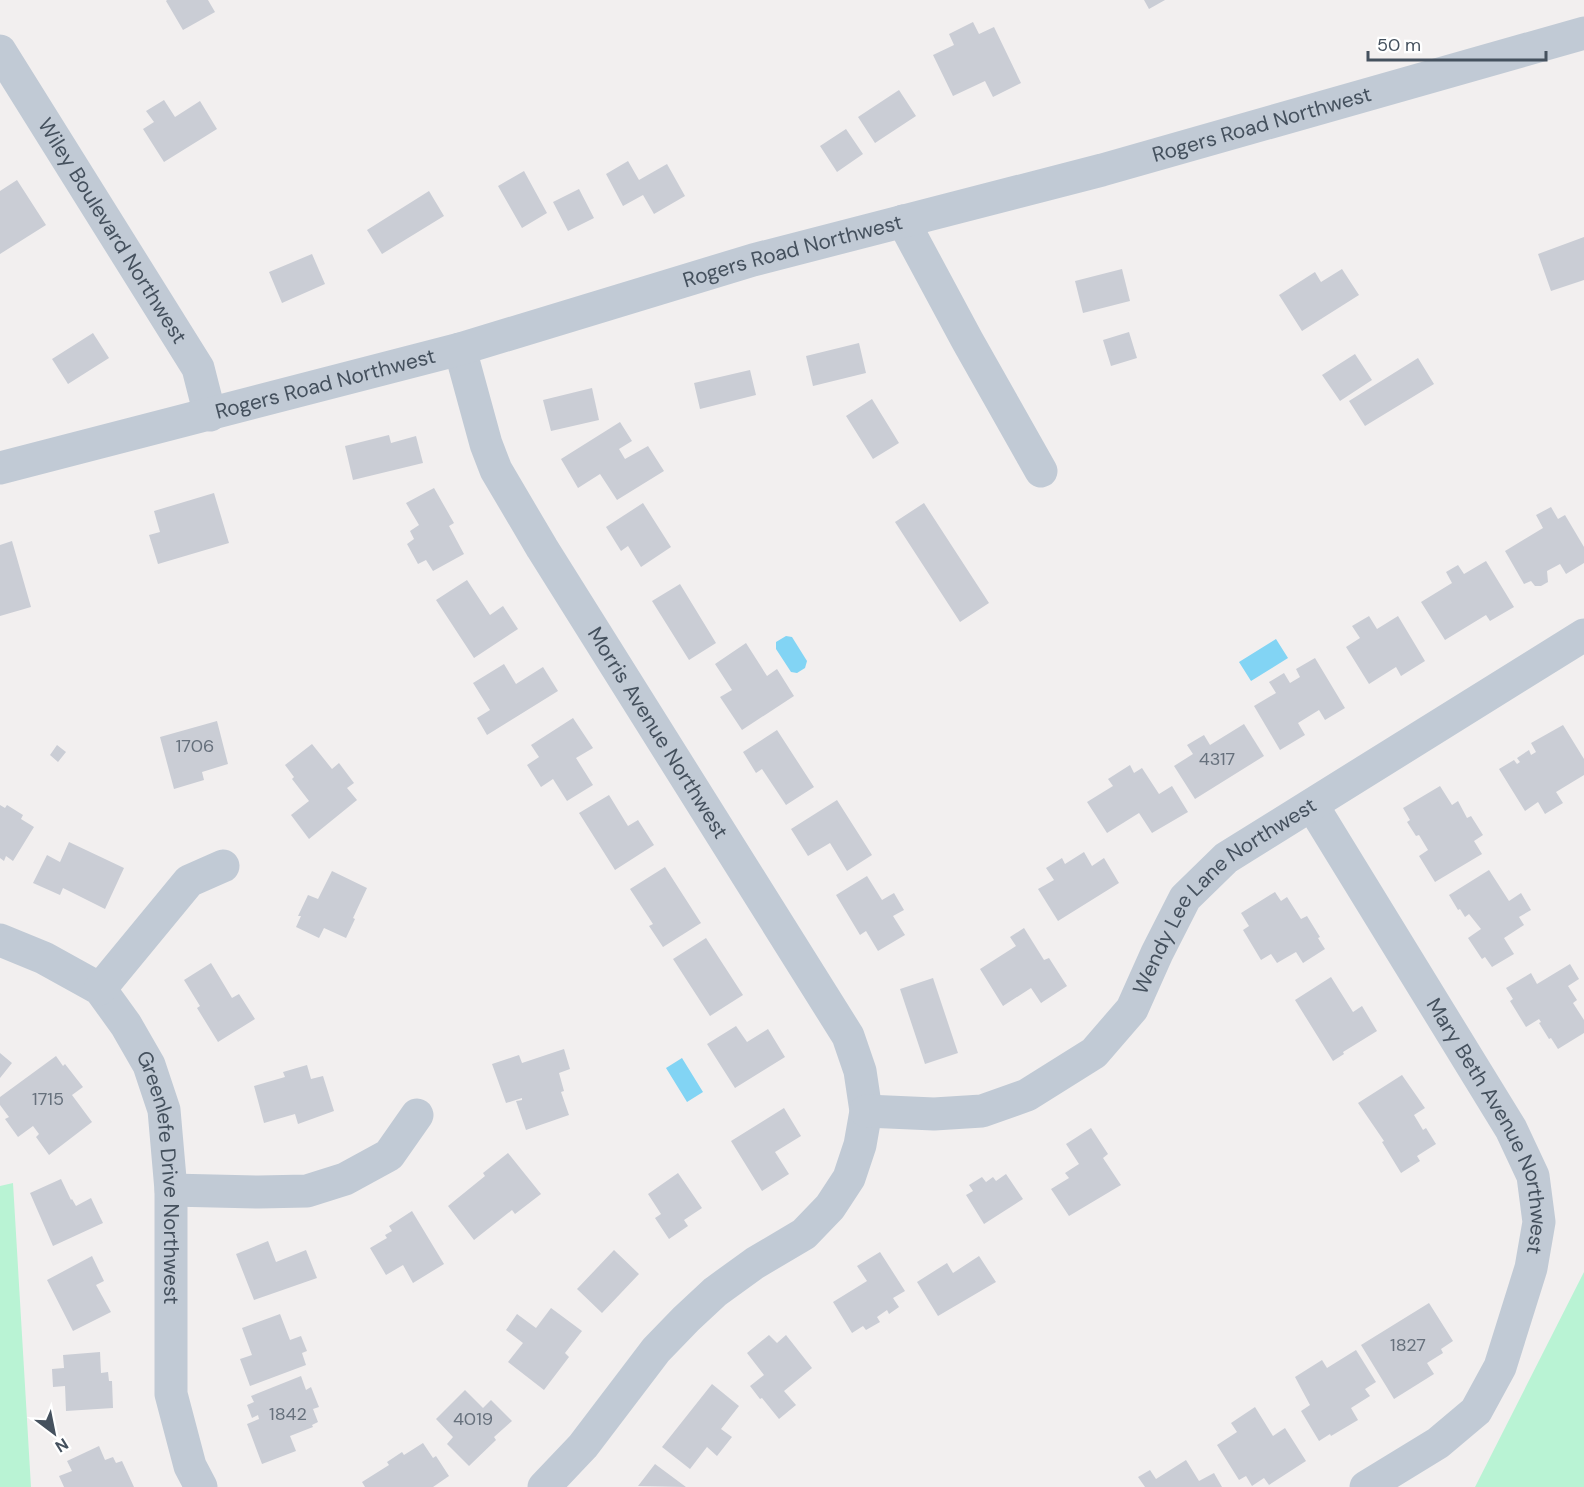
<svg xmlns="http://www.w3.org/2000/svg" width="1584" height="1487" font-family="'DM Sans',sans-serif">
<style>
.green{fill:#b9f3d4}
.water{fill:#82d4f4}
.building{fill:#cacdd5}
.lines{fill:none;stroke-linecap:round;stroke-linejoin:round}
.minor{stroke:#c1cad5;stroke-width:33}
.labels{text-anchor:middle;stroke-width:4.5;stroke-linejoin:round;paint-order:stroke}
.number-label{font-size:18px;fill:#66707c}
.street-label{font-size:21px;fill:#45515e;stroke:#fff}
</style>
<rect width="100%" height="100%" fill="#f2efef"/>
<path class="green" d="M 13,1183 L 31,1487 L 0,1487 L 0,1186 Z
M 1584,1272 L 1584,1487 L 1475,1487 Z"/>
<path class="water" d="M 786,636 L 792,637 L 807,661 L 805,668 L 797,673 L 791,672 L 776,649 L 776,642 Z
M 1276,639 L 1288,658 L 1251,681 L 1239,662 Z
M 682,1058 L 703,1092 L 687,1102 L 666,1068 Z"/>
<path class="building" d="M 167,0 L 208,0 L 215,12 L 183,30 L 166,1 Z
M 1144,0 L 1165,0 L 1149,9 Z
M 973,22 L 979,34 L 994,27 L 1021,83 L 993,97 L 985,81 L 953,96 L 933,55 L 954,45 L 949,34 Z
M 899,90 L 916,116 L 875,143 L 858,117 Z
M 164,100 L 175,117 L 200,101 L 217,129 L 164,162 L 143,129 L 154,122 L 146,111 Z
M 846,129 L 863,154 L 837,172 L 820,146 Z
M 628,161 L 639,180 L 667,164 L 685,196 L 654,214 L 643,195 L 623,206 L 606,174 Z
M 524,171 L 547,213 L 522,228 L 498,186 Z
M 17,180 L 46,225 L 0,254 L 0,191 Z
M 579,189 L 594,218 L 568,231 L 553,202 Z
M 429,191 L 444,216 L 382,254 L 367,230 Z
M 1584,237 L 1584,280 L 1551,291 L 1538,254 Z
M 312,254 L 325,284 L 282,303 L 269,272 Z
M 1122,269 L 1130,301 L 1083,313 L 1075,281 Z
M 1342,269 L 1359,295 L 1302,331 L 1279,295 L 1315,272 L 1321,282 Z
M 1129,332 L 1137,358 L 1111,366 L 1103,340 Z
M 93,333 L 109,358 L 68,384 L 52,359 Z
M 859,343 L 866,373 L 813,386 L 806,356 Z
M 1355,354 L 1372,380 L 1340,401 L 1322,375 Z
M 1418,358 L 1434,384 L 1365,426 L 1349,401 Z
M 750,370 L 756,395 L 700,409 L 694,383 Z
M 592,388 L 599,420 L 551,431 L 543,400 Z
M 872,399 L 899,443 L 873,459 L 846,416 Z
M 620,422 L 632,441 L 619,449 L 625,459 L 648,446 L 664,471 L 617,500 L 600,474 L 578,488 L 561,459 Z
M 389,435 L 391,443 L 416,436 L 423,463 L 353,480 L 345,446 Z
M 434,488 L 454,523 L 449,526 L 464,554 L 433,571 L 426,560 L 418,564 L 407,544 L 414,539 L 410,531 L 419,525 L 406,503 Z
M 214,493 L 229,543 L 158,564 L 149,535 L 160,532 L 154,511 Z
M 643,503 L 671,547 L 641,567 L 628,546 L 621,551 L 606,527 Z
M 924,503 L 989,603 L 960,622 L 895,522 Z
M 1551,507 L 1558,519 L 1565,515 L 1584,547 L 1584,563 L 1566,574 L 1560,564 L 1547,571 L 1548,582 L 1541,586 L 1535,586 L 1531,581 L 1524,584 L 1505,551 L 1543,528 L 1536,515 Z
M 12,541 L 31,607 L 0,616 L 0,545 Z
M 1486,561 L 1514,607 L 1490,621 L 1486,615 L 1445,640 L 1421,602 L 1452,583 L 1446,572 L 1458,565 L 1464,574 Z
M 467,580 L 490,615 L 503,606 L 518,629 L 474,658 L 436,600 Z
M 680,584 L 716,643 L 689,660 L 652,601 Z
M 1369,616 L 1377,629 L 1398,616 L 1425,661 L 1401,676 L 1396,667 L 1369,684 L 1346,647 L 1360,638 L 1352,626 Z
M 746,643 L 767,676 L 777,669 L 794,696 L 742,730 L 720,697 L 732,690 L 715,664 Z
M 1315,658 L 1345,708 L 1325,720 L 1319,710 L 1298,723 L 1305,735 L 1280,750 L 1254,706 L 1276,693 L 1269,682 L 1284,673 L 1290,683 L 1300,677 L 1296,669 Z
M 504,664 L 516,684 L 543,667 L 558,691 L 487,735 L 477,718 L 490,710 L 473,683 Z
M 573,718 L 593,748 L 576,758 L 593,785 L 567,801 L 553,779 L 541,787 L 527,765 L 539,757 L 531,745 Z
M 217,721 L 228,764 L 202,772 L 204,780 L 174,789 L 160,737 Z
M 1244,724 L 1264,756 L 1195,799 L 1174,766 L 1193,754 L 1187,745 L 1204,735 L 1210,745 Z
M 1563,725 L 1584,759 L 1584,775 L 1556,792 L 1563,803 L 1545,814 L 1538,802 L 1525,811 L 1499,769 L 1514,760 L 1517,764 L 1520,762 L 1517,758 L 1529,750 L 1531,755 L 1536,752 L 1531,743 Z
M 777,730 L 814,787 L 786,805 L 762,769 L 756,773 L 743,752 Z
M 312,744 L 332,769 L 339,763 L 354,783 L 347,788 L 357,800 L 309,839 L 291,815 L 309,801 L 292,779 L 294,777 L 285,765 Z
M 57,745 L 66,752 L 58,762 L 50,755 Z
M 1130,765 L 1134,773 L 1142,768 L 1159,794 L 1172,786 L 1188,812 L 1152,833 L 1139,813 L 1107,833 L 1087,802 L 1113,786 L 1108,779 Z
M 1440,786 L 1452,805 L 1458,801 L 1467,818 L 1471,816 L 1483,835 L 1474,841 L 1482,854 L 1435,882 L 1419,856 L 1428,850 L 1419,835 L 1416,836 L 1407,822 L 1410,820 L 1403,808 Z
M 609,795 L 628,826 L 638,820 L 654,845 L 615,870 L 579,813 Z
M 837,800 L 872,855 L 847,871 L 830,843 L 808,856 L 791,829 Z
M 0,805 L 5,808 L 7,805 L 23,815 L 21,819 L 34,827 L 13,861 L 6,856 L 4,861 L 0,858 Z
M 69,842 L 124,868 L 105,909 L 63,888 L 60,895 L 33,883 L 47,855 L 60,862 Z
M 1084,852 L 1092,866 L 1104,858 L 1119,883 L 1058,921 L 1038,889 L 1054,880 L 1046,868 L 1062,858 L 1065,864 Z
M 665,867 L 701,923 L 663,947 L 649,926 L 653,924 L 630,889 Z
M 1489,870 L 1509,901 L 1521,893 L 1531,910 L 1519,917 L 1524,925 L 1504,938 L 1514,954 L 1492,967 L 1485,957 L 1482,959 L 1468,938 L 1481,929 L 1469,914 L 1465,917 L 1460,909 L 1458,910 L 1449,895 Z
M 332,871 L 367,888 L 353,918 L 355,919 L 346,938 L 324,928 L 319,938 L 296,927 L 301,916 L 298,916 L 308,895 L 318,899 Z
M 867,876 L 882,900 L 894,893 L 904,910 L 893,916 L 905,935 L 878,951 L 866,931 L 860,935 L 836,895 Z
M 1275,892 L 1281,901 L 1287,897 L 1301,919 L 1307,916 L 1320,937 L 1318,938 L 1325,949 L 1303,963 L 1296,952 L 1277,963 L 1271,954 L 1261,960 L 1243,930 L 1249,926 L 1241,913 Z
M 1024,928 L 1044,960 L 1049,958 L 1067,986 L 1041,1003 L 1031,988 L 1003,1006 L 980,969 L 1016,946 L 1010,937 Z
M 706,938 L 743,995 L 710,1016 L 673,959 Z
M 211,963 L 232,998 L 239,994 L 255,1019 L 218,1042 L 197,1008 L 200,1006 L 184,980 Z
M 1570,964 L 1579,979 L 1568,986 L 1577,1000 L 1573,1003 L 1584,1020 L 1584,1033 L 1558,1049 L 1551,1038 L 1549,1039 L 1539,1023 L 1541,1022 L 1539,1019 L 1526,1027 L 1510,1001 L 1513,999 L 1506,988 L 1531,973 L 1537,984 Z
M 1331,977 L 1353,1012 L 1362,1006 L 1377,1031 L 1343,1052 L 1344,1054 L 1333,1061 L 1295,1000 Z
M 933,978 L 958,1053 L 925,1064 L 900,989 Z
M 736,1026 L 747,1042 L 768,1029 L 785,1057 L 735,1088 L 707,1044 Z
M 564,1049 L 570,1069 L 559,1073 L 564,1091 L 561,1092 L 569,1115 L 526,1130 L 516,1101 L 522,1100 L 522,1098 L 506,1103 L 492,1064 L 519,1055 L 522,1063 Z
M 0,1053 L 12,1063 L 0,1078 Z
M 56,1056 L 63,1066 L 65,1064 L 83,1087 L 72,1095 L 92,1122 L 49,1155 L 36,1137 L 39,1134 L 33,1126 L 18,1137 L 5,1119 L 9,1117 L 0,1105 L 0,1097 Z
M 307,1065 L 311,1079 L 323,1076 L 334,1111 L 298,1124 L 295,1114 L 264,1123 L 254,1086 L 285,1077 L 283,1072 Z
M 1402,1075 L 1425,1108 L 1414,1115 L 1423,1130 L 1426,1128 L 1436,1144 L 1417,1156 L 1420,1161 L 1401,1173 L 1382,1142 L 1384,1141 L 1358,1103 Z
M 784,1108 L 801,1136 L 775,1152 L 789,1174 L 762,1191 L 731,1141 Z
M 1091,1128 L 1108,1154 L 1103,1158 L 1121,1185 L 1069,1216 L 1051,1189 L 1069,1178 L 1065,1173 L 1079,1164 L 1066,1144 Z
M 508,1153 L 541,1194 L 515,1214 L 512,1210 L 474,1240 L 448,1206 L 485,1176 L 483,1173 Z
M 678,1173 L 702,1208 L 684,1220 L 688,1226 L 669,1239 L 655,1218 L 661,1214 L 648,1194 Z
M 1006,1174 L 1023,1199 L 984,1224 L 966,1195 L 973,1191 L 969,1185 L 982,1177 L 986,1182 L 993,1177 L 996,1181 Z
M 61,1179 L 71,1200 L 72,1199 L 76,1206 L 91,1198 L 103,1223 L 53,1246 L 30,1193 Z
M 412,1211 L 444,1264 L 413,1283 L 403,1265 L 386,1275 L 370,1248 L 387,1238 L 385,1235 L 392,1231 L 389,1226 Z
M 268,1241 L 276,1262 L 306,1250 L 317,1278 L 254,1300 L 236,1254 Z
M 614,1250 L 639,1274 L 602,1313 L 577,1289 Z
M 880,1252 L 905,1291 L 893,1298 L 899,1307 L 889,1314 L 887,1310 L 877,1317 L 880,1322 L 866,1330 L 863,1326 L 852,1333 L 833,1302 L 867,1281 L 857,1266 Z
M 92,1256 L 104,1281 L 96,1285 L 111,1312 L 73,1331 L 47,1280 Z
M 979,1256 L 996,1282 L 938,1316 L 917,1282 L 947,1263 L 953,1273 Z
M 1429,1303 L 1453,1341 L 1441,1349 L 1443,1353 L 1427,1363 L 1434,1374 L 1394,1399 L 1361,1345 Z
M 551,1308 L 582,1331 L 565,1353 L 569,1357 L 544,1390 L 508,1362 L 523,1343 L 506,1330 L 517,1314 L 536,1328 Z
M 280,1314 L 290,1340 L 301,1336 L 307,1351 L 302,1353 L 306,1365 L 250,1386 L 240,1359 L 252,1355 L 242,1328 Z
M 769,1335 L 777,1343 L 786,1335 L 812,1368 L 784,1391 L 796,1405 L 779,1419 L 762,1398 L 760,1399 L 750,1386 L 764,1375 L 747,1353 Z
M 1356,1350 L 1376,1382 L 1365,1389 L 1370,1396 L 1351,1408 L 1358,1420 L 1331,1436 L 1330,1434 L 1319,1441 L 1301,1411 L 1310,1405 L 1295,1377 L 1322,1360 L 1327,1368 Z
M 100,1352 L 101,1373 L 108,1372 L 109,1381 L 112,1381 L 113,1408 L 66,1411 L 65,1386 L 53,1387 L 52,1369 L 64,1368 L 63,1355 Z
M 301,1376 L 306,1390 L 311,1387 L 319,1407 L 313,1409 L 318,1422 L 312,1425 L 313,1427 L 290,1436 L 296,1451 L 262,1464 L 247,1424 L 259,1419 L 258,1415 L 252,1418 L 247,1405 L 254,1402 L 251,1396 Z
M 712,1384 L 739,1406 L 721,1429 L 732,1437 L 717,1456 L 707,1447 L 690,1469 L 662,1447 Z
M 465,1390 L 483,1408 L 491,1400 L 512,1421 L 494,1437 L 496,1440 L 469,1466 L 447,1444 L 453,1437 L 436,1419 Z
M 1255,1407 L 1273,1436 L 1285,1428 L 1306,1461 L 1269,1485 L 1264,1478 L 1252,1486 L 1246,1476 L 1239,1480 L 1217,1445 L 1237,1432 L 1231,1423 Z
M 423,1443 L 433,1458 L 436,1456 L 449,1476 L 433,1487 L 365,1487 L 362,1482 L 389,1465 L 387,1462 L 402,1452 L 404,1455 Z
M 99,1446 L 105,1460 L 113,1457 L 116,1463 L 122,1461 L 134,1487 L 64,1487 L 59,1476 L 72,1471 L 67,1461 Z
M 1186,1460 L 1199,1481 L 1214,1473 L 1222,1487 L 1145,1487 L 1138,1477 L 1150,1470 L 1156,1479 Z
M 655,1464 L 686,1487 L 638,1486 Z"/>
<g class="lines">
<g class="minor">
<path id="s1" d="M 0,51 L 198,368 L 210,415"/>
<path d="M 903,221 L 967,340 L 1041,471"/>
<path id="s2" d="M 460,349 L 486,444 L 496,470 L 542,548 L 848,1036 L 860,1071 L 866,1111 L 860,1145 L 849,1178 L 830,1207 L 804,1234 L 755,1263 L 715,1292 L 686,1319 L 656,1350 L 583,1446 L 544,1487"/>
<path id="s3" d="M 0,468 L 460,349 L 753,260 L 1102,170 L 1584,33"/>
<path id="s4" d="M 1312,805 L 1511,1129 L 1533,1176 L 1539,1222 L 1531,1268 L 1500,1367 L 1476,1411 L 1438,1443 L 1366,1487"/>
<path id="s5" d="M 0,940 L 44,958 L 100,989 L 126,1025 L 149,1065 L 164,1110 L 171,1190 L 171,1394 L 190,1466 L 201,1487"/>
<path d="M 100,989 L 189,881 L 223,866"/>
<path id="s6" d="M 866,1111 L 934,1114 L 982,1111 L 1027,1095 L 1094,1053 L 1132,1009 L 1157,953 L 1185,898 L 1226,858 L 1584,635"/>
<path d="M 171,1190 L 259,1192 L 307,1191 L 345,1179 L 389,1155 L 417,1115"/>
</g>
</g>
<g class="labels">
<g class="number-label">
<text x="195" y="752">1706</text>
<text x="1217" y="765">4317</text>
<text x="48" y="1105">1715</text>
<text x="1408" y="1351">1827</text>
<text x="288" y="1420">1842</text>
<text x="473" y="1425">4019</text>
</g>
<g class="street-label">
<text dy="7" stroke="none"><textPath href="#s3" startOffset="1308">Rogers Road Northwest</textPath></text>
<text dy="7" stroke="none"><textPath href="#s1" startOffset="212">Wiley Boulevard Northwest</textPath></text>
<text dy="7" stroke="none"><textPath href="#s3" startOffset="822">Rogers Road Northwest</textPath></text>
<text dy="7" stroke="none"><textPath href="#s3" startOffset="336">Rogers Road Northwest</textPath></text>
<text dy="7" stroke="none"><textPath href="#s2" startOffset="435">Morris Avenue Northwest</textPath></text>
<text dy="7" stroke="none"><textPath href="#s6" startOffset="452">Wendy Lee Lane Northwest</textPath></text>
<text dy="7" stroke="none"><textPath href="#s4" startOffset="370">Mary Beth Avenue Northwest</textPath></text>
<text dy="7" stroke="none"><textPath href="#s5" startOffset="316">Greenlefe Drive Northwest</textPath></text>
</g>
</g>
<g transform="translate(54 1433) rotate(148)" stroke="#ffffff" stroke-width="4.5" paint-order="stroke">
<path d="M0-4.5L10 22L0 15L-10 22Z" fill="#45515e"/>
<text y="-9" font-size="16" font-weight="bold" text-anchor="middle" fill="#45515e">N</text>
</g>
<path d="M1368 51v9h178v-9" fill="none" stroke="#45515e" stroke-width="3"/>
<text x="1377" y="51" font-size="18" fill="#45515e" stroke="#ffffff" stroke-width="4.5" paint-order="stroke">50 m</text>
</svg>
